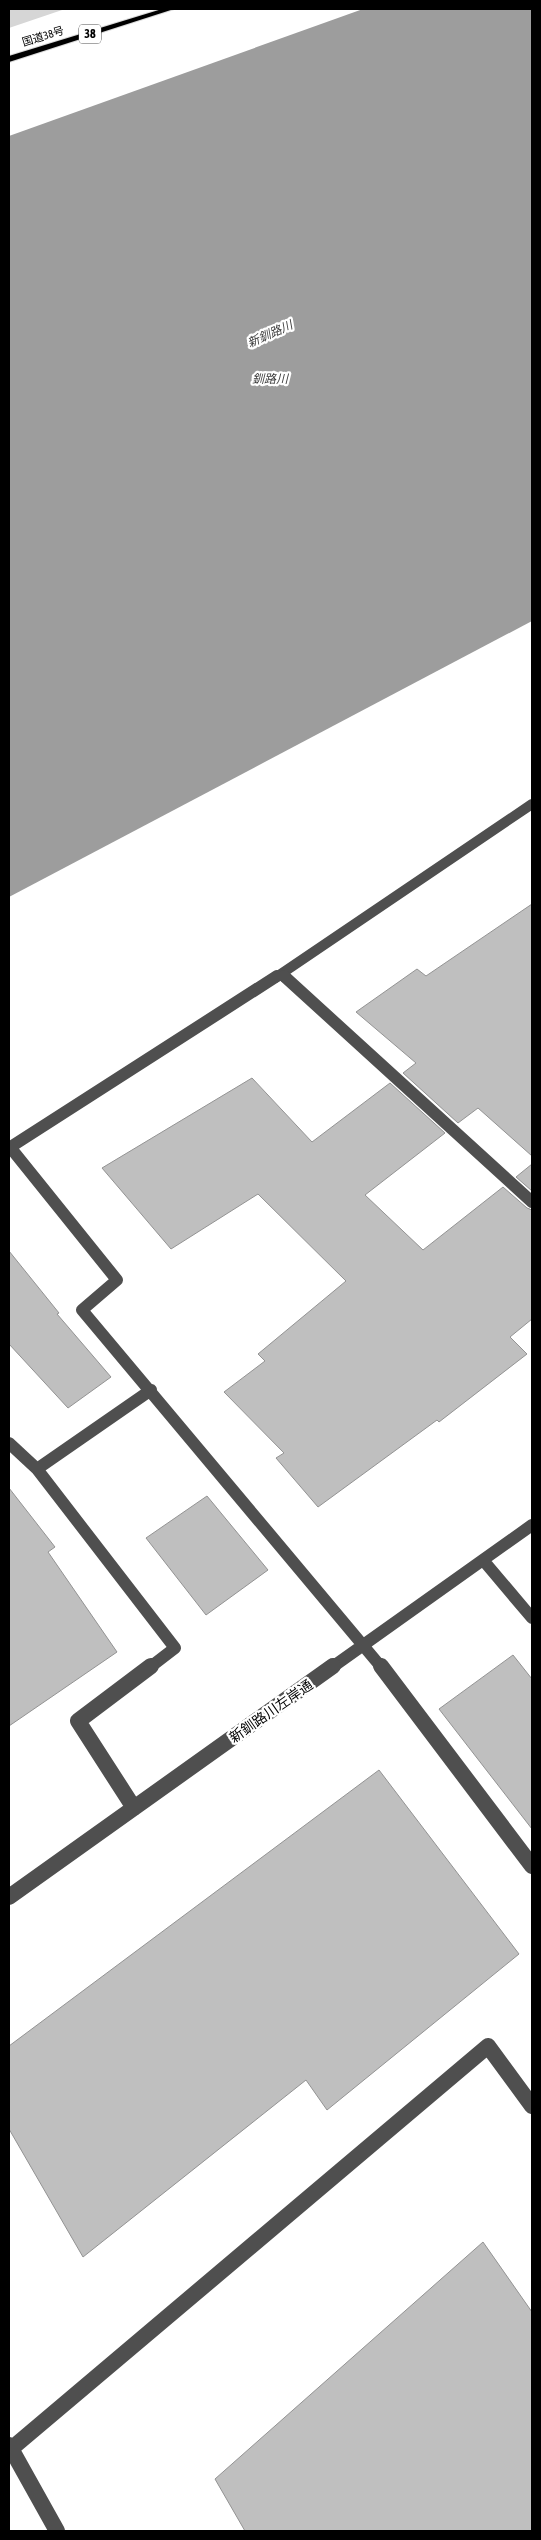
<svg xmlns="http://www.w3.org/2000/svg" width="541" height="2540" font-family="'Asap Condensed','Noto Sans JP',sans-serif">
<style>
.green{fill:#d6d6d6}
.water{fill:#9d9d9d}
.building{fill:#bfbfbf;stroke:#939393}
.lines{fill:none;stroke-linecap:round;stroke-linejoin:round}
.highway-casing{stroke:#dbdbdb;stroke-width:2}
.minor-far2{stroke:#4f4f4f;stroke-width:10}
.minor-far1{stroke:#4f4f4f;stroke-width:12}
.minor{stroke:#4f4f4f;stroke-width:16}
.highway{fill:#000;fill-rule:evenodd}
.labels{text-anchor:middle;stroke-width:4.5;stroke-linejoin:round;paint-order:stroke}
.far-street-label{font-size:11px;fill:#000;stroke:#fff}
.shield{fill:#fff;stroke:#4c4c4c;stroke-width:1}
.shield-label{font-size:12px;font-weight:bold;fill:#000}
.far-water-label{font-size:12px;font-style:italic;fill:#3e3e3e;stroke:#fff}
.street-label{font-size:14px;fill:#000;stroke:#fff}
</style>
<rect width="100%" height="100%" fill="#fff"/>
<path class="green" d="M 9,9 L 65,9 L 9,28 Z"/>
<path class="water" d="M 363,9 L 532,9 L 532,621 L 9,897 L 9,136 Z"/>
<path class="building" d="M 532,904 L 532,1156 L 478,1108 L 458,1123 L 403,1073 L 416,1063 L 356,1012 L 417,969 L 426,976 Z
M 252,1078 L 312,1142 L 390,1083 L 445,1133 L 365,1195 L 423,1250 L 503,1187 L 527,1208 L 532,1210 L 532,1319 L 510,1337 L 527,1354 L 439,1422 L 437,1420 L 318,1507 L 276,1458 L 284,1453 L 224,1392 L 265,1361 L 258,1354 L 346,1281 L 258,1194 L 171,1249 L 102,1168 Z
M 532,1164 L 532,1191 L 516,1177 Z
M 9,1251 L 59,1313 L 57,1314 L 111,1377 L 68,1408 L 9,1344 Z
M 9,1488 L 55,1547 L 48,1552 L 117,1652 L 9,1726 Z
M 207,1496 L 268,1570 L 206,1615 L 146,1538 Z
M 513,1655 L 532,1679 L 532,1829 L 439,1709 Z
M 379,1770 L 519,1954 L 327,2110 L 306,2080 L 83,2257 L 9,2129 L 9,2046 Z
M 483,2242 L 532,2312 L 532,2531 L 245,2531 L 215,2479 Z"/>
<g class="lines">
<defs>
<path id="highway" d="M 162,9 L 174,9 L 9,62 L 9,56 Z"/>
</defs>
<use href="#highway" class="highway-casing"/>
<path class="minor-far2" d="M 281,974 L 285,978
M 275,978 L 532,804"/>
<path class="minor-far1" d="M 284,976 L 532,1202
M 10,1147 L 117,1280 L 82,1310 L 382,1668
M 9,1148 L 277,976
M 9,1443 L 37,1469 L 175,1648 L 149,1668
M 37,1469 L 151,1390
M 483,1560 L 532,1618
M 331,1668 L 532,1525"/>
<path class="minor" d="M 381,1666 L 532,1866
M 134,1808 L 78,1721 L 151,1666
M 9,1897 L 333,1666
M 9,2445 L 57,2531
M 11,2449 L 488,2046 L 532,2106"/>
<use href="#highway" class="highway"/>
</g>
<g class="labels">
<g class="far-street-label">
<text transform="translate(43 36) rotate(-17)" y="4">国道38号</text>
</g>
<rect class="shield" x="79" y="24.5" width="22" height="19" rx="4"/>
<g class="shield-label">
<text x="90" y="38">38</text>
</g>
<g class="far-water-label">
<text transform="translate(270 334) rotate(-24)" y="4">新釧路川</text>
<text x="270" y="383">釧路川</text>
</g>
<g class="street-label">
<text transform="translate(271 1711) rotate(-35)" y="5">新釧路川左岸通</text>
</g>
</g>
<rect width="541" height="2540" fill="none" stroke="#000000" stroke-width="20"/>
</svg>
